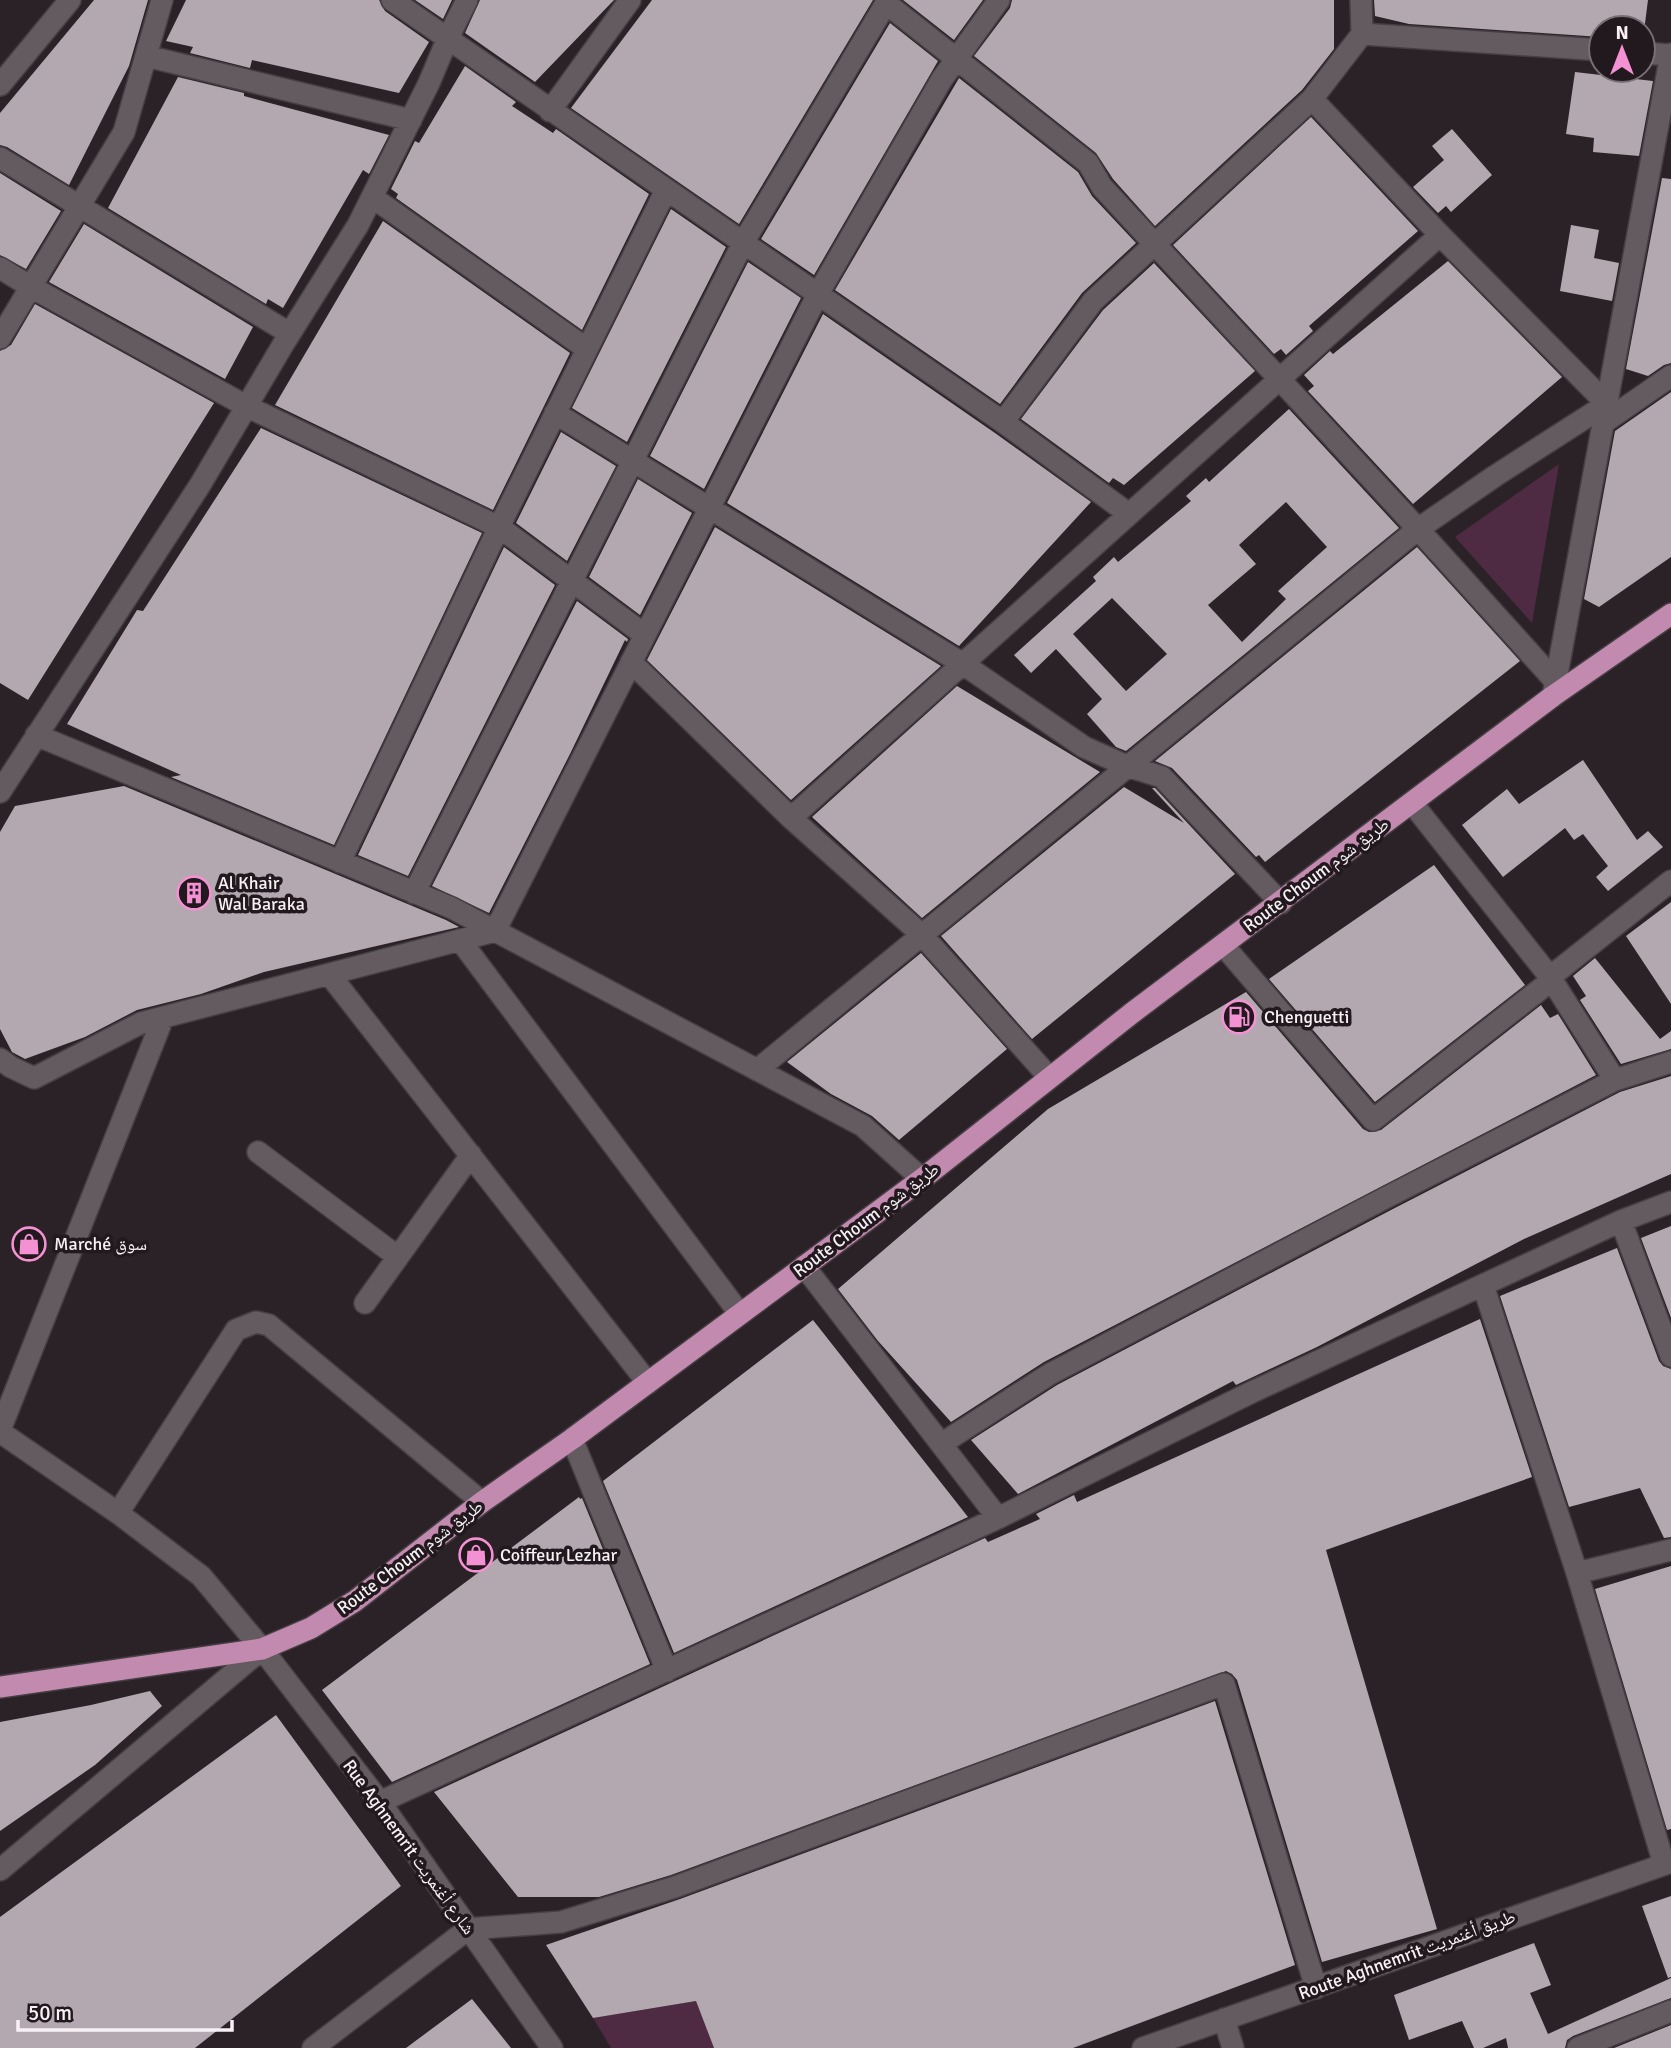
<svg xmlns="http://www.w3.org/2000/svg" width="1671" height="2048" font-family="Signika,'Noto Naskh Arabic',sans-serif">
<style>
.green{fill:#4e2b43}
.building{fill:#b3a8af;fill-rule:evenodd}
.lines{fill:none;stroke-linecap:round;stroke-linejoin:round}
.minor-casing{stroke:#453e42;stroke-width:24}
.tertiary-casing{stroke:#453e42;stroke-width:24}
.trunk-casing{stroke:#453e42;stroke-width:24}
.minor{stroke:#645b60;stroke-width:21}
.tertiary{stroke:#645b60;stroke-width:21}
.trunk{stroke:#c28aae;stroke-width:21}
.labels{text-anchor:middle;stroke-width:7;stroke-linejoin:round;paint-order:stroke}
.street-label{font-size:18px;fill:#f7f1f5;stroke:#21191d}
.poi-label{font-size:18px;fill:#f7f1f5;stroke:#21191d;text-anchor:start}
</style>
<rect width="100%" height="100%" fill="#2a2227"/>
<path class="green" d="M 1559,464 L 1532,623 L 1455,537 Z
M 696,2001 L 714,2048 L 611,2048 L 593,2018 Z"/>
<path class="building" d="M 94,0 L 148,0 L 129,66 L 69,185 L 7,147 L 0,145 L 0,113 Z
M 186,0 L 379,0 L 385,11 L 429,42 L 399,93 L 252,60 L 250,68 L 190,53 L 193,47 L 166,41 Z
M 415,0 L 452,0 L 443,19 Z
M 480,0 L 614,0 L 535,82 L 465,33 Z
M 652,0 L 873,0 L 739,224 L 571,108 Z
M 903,0 L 983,0 L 954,40 Z
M 1012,0 L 1334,0 L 1334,49 L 1302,90 L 1155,226 L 1113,179 L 1096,153 L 974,56 L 1010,8 Z
M 1374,0 L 1648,0 L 1643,39 L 1643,28 L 1601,28 L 1601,37 L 1409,24 L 1375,16 Z
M 890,23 L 938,61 L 814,275 L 761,239 Z
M 465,66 L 516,102 L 512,106 L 553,133 L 556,129 L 649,194 L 582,330 L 396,198 L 398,194 L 391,189 L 415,141 L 419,143 Z
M 1575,72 L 1653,81 L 1639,156 L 1593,152 L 1594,138 L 1566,134 Z
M 178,77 L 244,93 L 244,96 L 389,135 L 369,174 L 363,170 L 283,308 L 268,299 L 266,304 L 108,208 Z
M 959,78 L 1078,172 L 1092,196 L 1136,243 L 1082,293 L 1000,404 L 835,290 Z
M 1311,117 L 1418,231 L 1309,326 L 1313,331 L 1286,355 L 1281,349 L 1274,354 L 1173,245 Z
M 1452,129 L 1492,175 L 1451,212 L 1446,206 L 1438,213 L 1413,187 L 1444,160 L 1432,146 Z
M 0,173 L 61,211 L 26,269 L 0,255 Z
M 1662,178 L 1671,179 L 1671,363 L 1664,365 L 1648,376 L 1626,369 Z
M 671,209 L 726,247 L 627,442 L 572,408 Z
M 383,221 L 570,353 L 493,510 L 275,405 Z
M 84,224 L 253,327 L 225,379 L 49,282 Z
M 1571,225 L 1599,230 L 1594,258 L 1619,263 L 1612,301 L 1560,291 Z
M 1448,261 L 1562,377 L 1413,504 L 1308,391 L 1314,386 L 1304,375 L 1330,351 L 1333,354 Z
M 748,262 L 801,298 L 704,489 L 650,456 Z
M 1154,263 L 1255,371 L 1124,485 L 1113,478 L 1109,483 L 1021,419 L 1103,310 Z
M 35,304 L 214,403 L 28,700 L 0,683 L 0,351 L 11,345 Z
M 823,314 L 995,433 L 1091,502 L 959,646 L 727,503 Z
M 1671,392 L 1671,557 L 1599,607 L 1584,599 L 1615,431 Z
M 1289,409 L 1399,528 L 1126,751 L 1116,747 L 1087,714 L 1102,699 L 1056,649 L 1031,673 L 1014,655 L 1096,581 L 1093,577 L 1114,557 L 1118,562 L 1191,501 L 1186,496 L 1206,478 L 1209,482 ZM 1286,502 L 1327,547 L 1278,591 L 1286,599 L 1242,642 L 1208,605 L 1256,564 L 1239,545 ZM 1112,598 L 1167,654 L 1126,691 L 1073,634 Z
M 261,428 L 482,533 L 334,845 L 171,777 L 181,775 L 67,724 L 137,610 L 143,611 Z
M 561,432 L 616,466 L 567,561 L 516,523 Z
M 638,479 L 692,513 L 640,615 L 589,577 Z
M 715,527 L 941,666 L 791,800 L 647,660 Z
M 504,547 L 555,585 L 408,876 L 358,855 Z
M 1417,547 L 1520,661 L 1265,862 L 1259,855 L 1256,857 L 1172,768 L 1155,761 Z
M 577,601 L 628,639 L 627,642 L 625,640 L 570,754 L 489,913 L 432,886 Z
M 957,686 L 1100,772 L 922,918 L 812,817 Z
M 1583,760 L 1637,840 L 1648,831 L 1663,847 L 1608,891 L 1596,877 L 1608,866 L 1583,834 L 1574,840 L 1565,828 L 1503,877 L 1462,825 L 1507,789 L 1519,804 Z
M 124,786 L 446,920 L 459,927 L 264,972 L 201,994 L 137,1010 L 85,1037 L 25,1059 L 12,1052 L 0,1029 L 0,832 L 15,806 Z
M 1124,787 L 1184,823 L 1152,788 L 1155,788 L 1235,874 L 1032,1039 L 941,936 Z
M 1434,865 L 1525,985 L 1375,1102 L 1269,979 Z
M 1671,902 L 1671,1004 L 1626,936 Z
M 921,953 L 1007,1049 L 899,1140 L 872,1116 L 831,1094 L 787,1062 Z
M 1595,958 L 1660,1039 L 1671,1031 L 1671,1049 L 1621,1064 L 1580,1000 L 1586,996 L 1573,976 Z
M 1246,992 L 1363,1129 L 1369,1132 L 1381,1130 L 1541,1005 L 1550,1018 L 1558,1014 L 1596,1075 L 1044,1362 L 951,1422 L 878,1341 L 838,1289 L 1048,1109 Z
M 1671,1076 L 1671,1174 L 1524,1239 L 1317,1347 L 1236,1385 L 1233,1381 L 1018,1494 L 971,1440 L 1057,1385 L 1391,1210 L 1620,1092 Z
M 1671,1226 L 1671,1318 L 1641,1238 Z
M 1617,1248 L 1659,1361 L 1663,1366 L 1671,1369 L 1671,1537 L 1664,1538 L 1640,1488 L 1569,1507 L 1500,1296 Z
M 1480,1319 L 1532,1477 L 1326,1550 L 1437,1929 L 1322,1962 L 1237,1680 L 1232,1674 L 1226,1671 L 671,1875 L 599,1897 L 518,1897 L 434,1792 L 985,1538 L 988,1542 L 1040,1519 L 1036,1514 L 1074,1495 L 1077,1502 Z
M 813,1320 L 968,1517 L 674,1653 L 603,1481 Z
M 579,1497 L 580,1499 L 582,1498 L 650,1664 L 392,1782 L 322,1690 Z
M 1671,1566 L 1671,1829 L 1667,1830 L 1595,1589 Z
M 150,1691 L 162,1706 L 95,1765 L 0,1831 L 0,1722 L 91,1705 Z
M 1215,1701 L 1295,1965 L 1073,2048 L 714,2048 L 696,2001 L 593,2018 L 546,1945 L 680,1899 Z
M 276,1715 L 401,1886 L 195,2048 L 0,2048 L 0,1917 Z
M 1671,1896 L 1671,1977 L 1668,1978 L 1642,1906 Z
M 1534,1943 L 1551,1985 L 1530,1993 L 1548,2034 L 1671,1978 L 1671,1998 L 1573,2036 L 1567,2040 L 1565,2048 L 1508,2048 L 1506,2038 L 1483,2048 L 1474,2048 L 1462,2021 L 1409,2040 L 1394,1995 Z
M 472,1999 L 511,2048 L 406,2048 Z
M 1671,2025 L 1671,2048 L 1614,2048 Z"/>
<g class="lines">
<defs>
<path id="minor" d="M 392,0 L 1003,422 L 1129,514
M 887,4 L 1088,163 L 1102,187 L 1418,529 L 1556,682
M 1362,34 L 1601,50
M 1643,53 L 1671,55
M 146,56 L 411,120
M 0,85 L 70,0
M 550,111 L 630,0
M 0,158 L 289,333
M 372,197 L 587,349
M 0,268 L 31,287 L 246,406 L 499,527 L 645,635
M 0,338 L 124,132 L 162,0
M 555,413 L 963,664 L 1084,747 L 1127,766 L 1162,777 L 1281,903
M 1003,422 L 1093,301 L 1312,99 L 1362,34 L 1361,0
M 1603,423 L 1671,376
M 631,662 L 791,818 L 922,935 L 1049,1077
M 36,735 L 452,908 L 863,1126 L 922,1179
M 0,792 L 200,485 L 284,343 L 358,225 L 429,83 L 447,40 L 467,0
M 1412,803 L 1550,977
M 791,818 L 1440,235
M 340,862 L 499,527 L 666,190
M 414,893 L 743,243 L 888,0
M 460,940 L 740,1314
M 1223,945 L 1373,1120 L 1552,980
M 329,974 L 648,1383
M 0,1059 L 11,1067 L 34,1078 L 141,1023 L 495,931 L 818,294 L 942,79 L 999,0
M 757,1070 L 1418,529 L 1495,476 L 1607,404 L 1440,235 L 1312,99
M 1615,1080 L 1550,977 L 1671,881
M 258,1152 L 398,1257
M 1671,1202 L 1621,1221 L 1671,1356
M 804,1266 L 998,1518
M 1483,1285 L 1577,1573
M 365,1303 L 471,1155
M 0,1430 L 163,1018
M 0,1432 L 118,1513 L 201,1576 L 262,1649 L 380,1802 L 552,2048
M 572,1439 L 667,1671
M 941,1444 L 1050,1374 L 1385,1198 L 1615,1080 L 1671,1062
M 118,1513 L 236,1330 L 256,1322 L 269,1325 L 482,1502
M 380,1802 L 998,1518 L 1252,1392 L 1621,1221
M 1664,1864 L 1577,1573 L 1671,1550
M 0,1870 L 262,1649
M 1224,2019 L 1233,2048
M 313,2048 L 468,1929 L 561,1922 L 675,1887 L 1224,1684 L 1316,1988
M 1143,2048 L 1671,1862
M 1578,2048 L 1671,2011"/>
<path id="tertiary" d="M 1553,696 L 1671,54"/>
<path id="trunk" d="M 0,1687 L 262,1649 L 311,1628 L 355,1601 L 482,1502 L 572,1439 L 922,1179 L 1132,1013 L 1553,696 L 1671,614"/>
</defs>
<use href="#minor" class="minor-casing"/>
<use href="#tertiary" class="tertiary-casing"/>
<use href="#trunk" class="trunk-casing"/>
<use href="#minor" class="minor"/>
<use href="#tertiary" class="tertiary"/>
<use href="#trunk" class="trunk"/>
</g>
<defs>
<symbol id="building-ring" viewBox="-11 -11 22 22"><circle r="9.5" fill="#21191d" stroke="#f491d3" stroke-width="1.5"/><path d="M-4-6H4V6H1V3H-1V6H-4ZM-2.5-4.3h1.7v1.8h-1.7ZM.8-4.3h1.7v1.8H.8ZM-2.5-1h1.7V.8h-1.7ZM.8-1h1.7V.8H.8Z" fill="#f491d3"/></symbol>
<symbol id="fuel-ring" viewBox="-11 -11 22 22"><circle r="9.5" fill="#21191d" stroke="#f491d3" stroke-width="1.5"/><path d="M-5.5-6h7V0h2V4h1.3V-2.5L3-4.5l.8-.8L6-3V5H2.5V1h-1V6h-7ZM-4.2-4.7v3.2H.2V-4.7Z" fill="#f491d3"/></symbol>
<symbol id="shop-ring" viewBox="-11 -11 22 22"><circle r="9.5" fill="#21191d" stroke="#f491d3" stroke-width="1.5"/><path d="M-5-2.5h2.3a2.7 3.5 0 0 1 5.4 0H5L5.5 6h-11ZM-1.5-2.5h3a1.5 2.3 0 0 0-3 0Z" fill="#f491d3"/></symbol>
</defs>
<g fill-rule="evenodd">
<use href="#building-ring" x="175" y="874" width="38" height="38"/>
<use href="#fuel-ring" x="1220" y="998" width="38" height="38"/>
<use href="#shop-ring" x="10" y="1225" width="38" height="38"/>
<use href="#shop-ring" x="457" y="1536" width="38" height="38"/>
</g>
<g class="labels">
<g class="street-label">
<text transform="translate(1316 875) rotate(-37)" y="6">Route Choum طريق شوم</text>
<text transform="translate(866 1220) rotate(-37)" y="6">Route Choum طريق شوم</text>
<text transform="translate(410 1557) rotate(-37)" y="6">Route Choum طريق شوم</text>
<text transform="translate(409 1847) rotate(54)" y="6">Rue Aghnemrit شارع أغنمريت</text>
<text transform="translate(1407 1955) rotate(-20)" y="6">Route Aghnemrit طريق أغنمريت</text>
</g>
<g class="poi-label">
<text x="218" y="889">Al Khair<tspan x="218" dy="21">Wal Baraka</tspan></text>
<text x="1264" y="1023">Chenguetti</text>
<text x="54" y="1250">Marché سوق</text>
<text x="500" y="1561">Coiffeur Lezhar</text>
</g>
</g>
<g transform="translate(1622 49)"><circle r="33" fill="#21191d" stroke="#776f73" stroke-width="2"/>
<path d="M0-5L12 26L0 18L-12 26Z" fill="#f491d3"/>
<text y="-10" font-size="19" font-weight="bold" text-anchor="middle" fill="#f7f1f5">N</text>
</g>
<path d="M18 2020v10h214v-10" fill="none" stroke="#f7f1f5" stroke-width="3.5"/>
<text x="28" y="2020" font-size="21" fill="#f7f1f5" stroke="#21191d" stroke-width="5" paint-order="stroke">50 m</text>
</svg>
